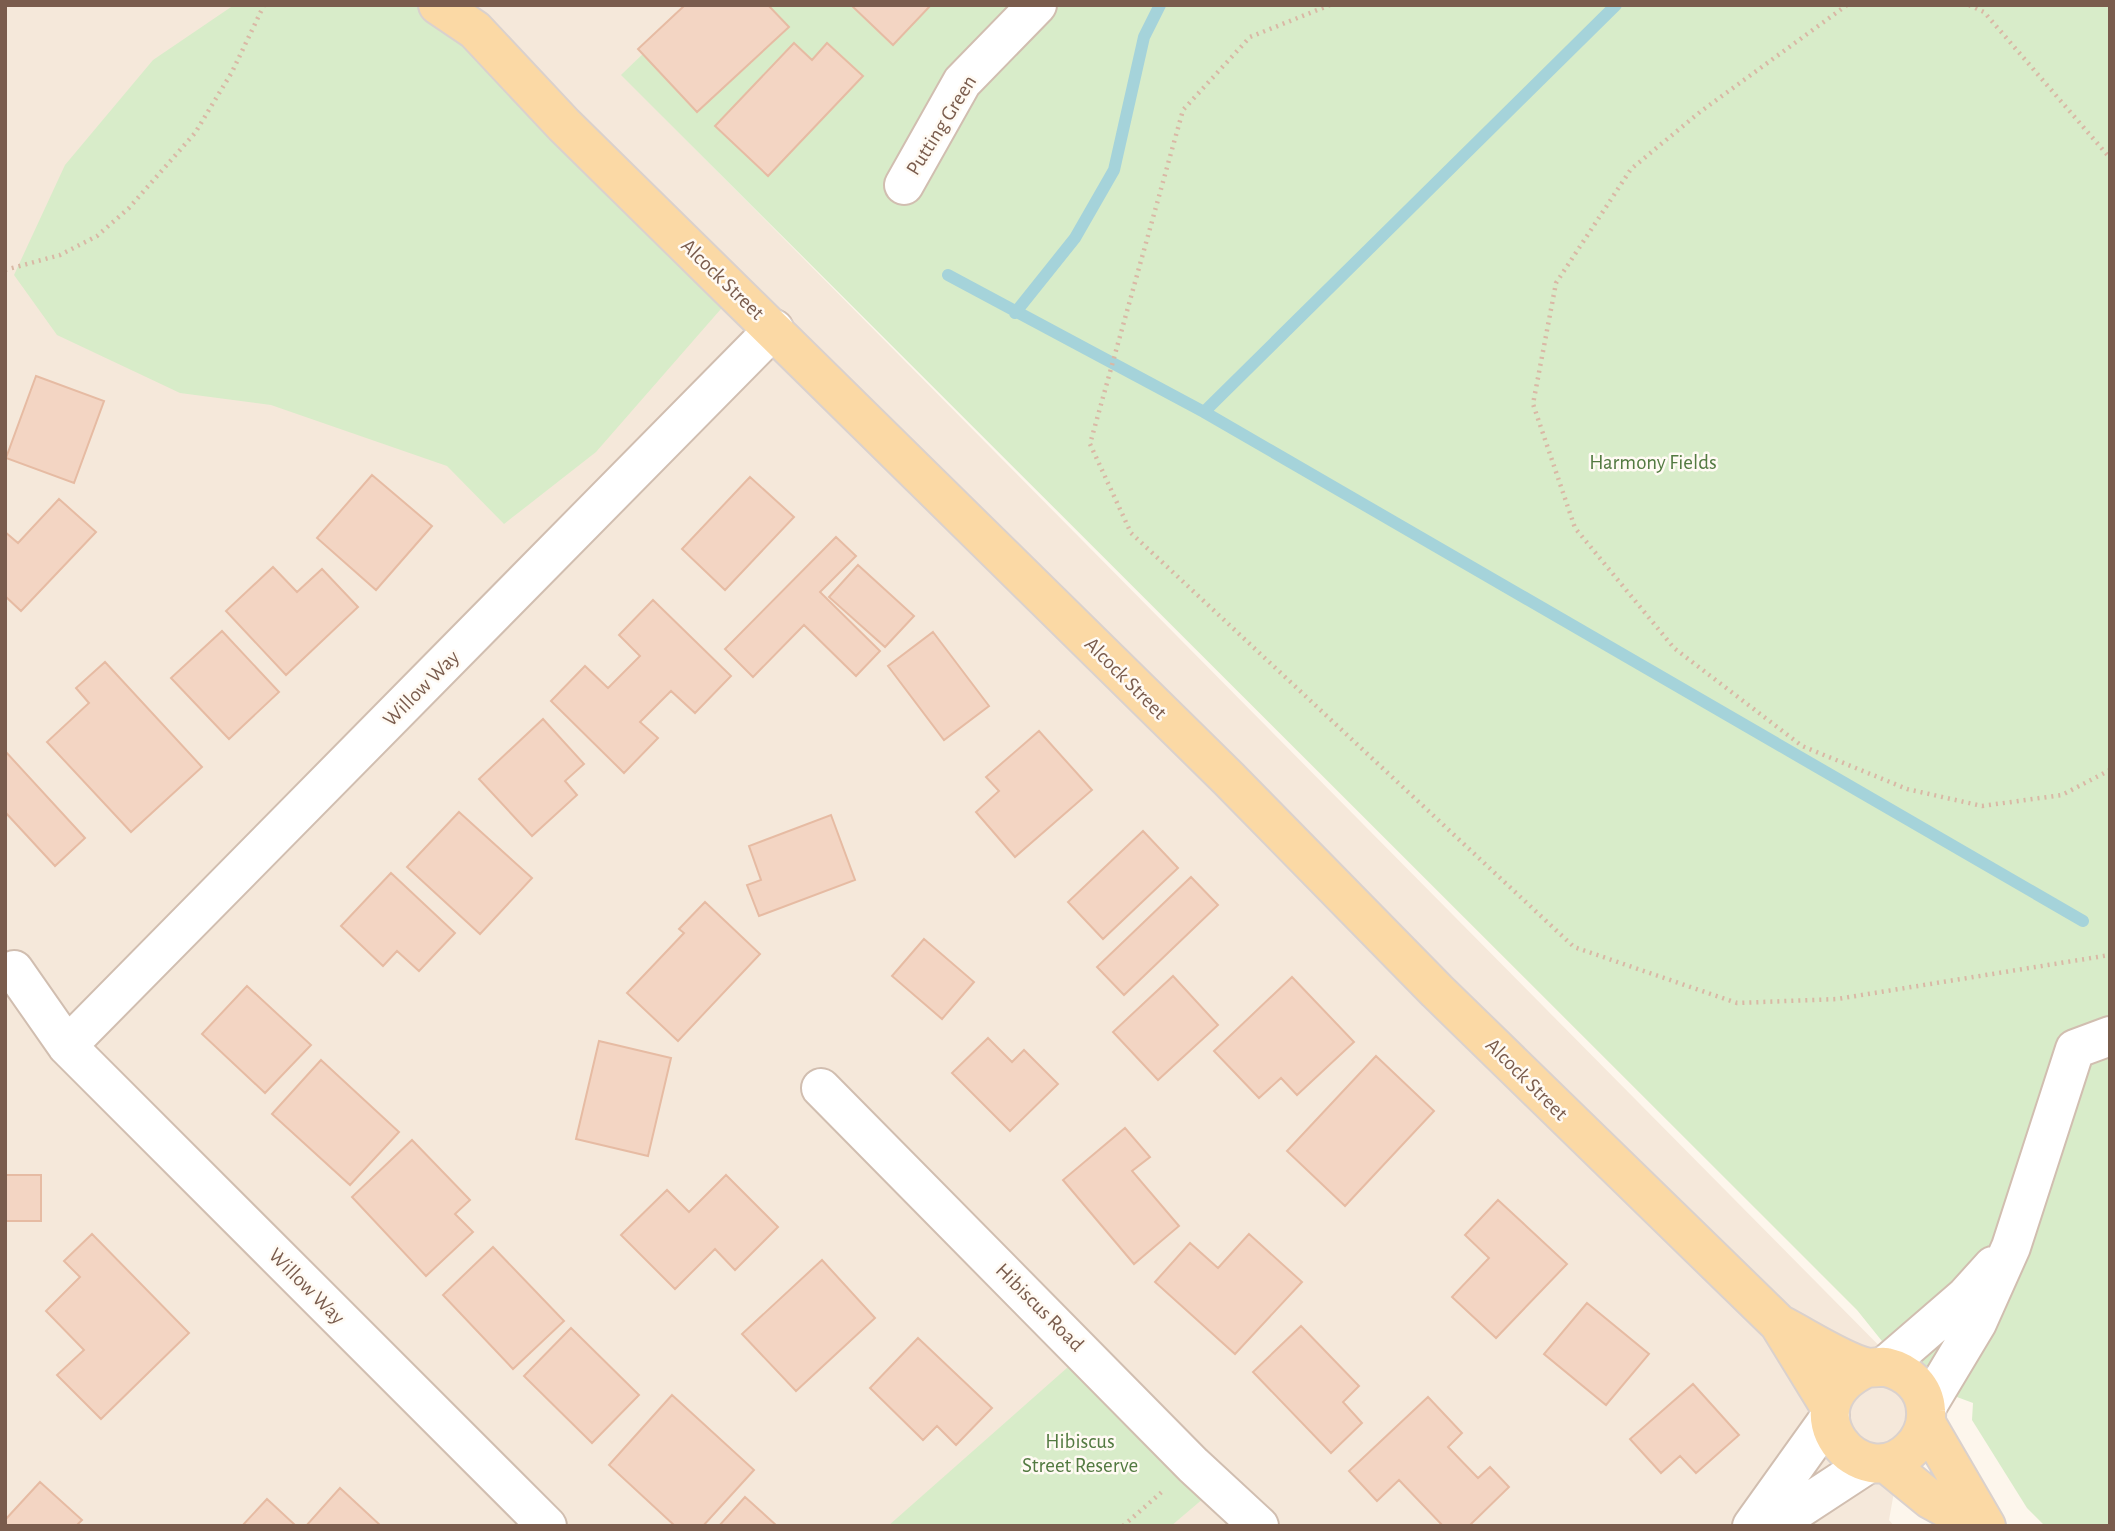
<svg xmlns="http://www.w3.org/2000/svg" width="2115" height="1531" font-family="'Alegreya Sans',sans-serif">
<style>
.residential{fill:#f5e8da}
.green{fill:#d8ecc9}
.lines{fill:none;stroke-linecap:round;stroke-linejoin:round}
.stream{stroke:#a5d3da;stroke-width:12}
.building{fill:#f3d5c3;stroke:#e6bba3;stroke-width:2}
.minor-casing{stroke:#d1beb0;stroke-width:42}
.major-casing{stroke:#dad1cd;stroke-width:42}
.path{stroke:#d9b8a5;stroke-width:4.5;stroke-dasharray:2 5;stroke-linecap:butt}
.minor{stroke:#fff;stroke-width:38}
.major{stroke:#fbd9a5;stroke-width:38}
.labels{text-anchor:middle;stroke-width:5;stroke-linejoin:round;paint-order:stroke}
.street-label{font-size:21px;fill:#7a5c4d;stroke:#fffaf3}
.park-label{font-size:21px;fill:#537a41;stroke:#fffaf3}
</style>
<rect width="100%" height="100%" fill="#fdf6ec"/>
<path class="residential" d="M 5,5 L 690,5 L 622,75 L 1914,1381 L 1889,1520 L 1894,1526 L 5,1526 Z"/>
<path class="green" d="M 234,5 L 430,5 L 727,302 L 596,452 L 504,524 L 447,466 L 271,405 L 180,393 L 57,335 L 14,275 L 65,165 L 153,60 Z
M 693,5 L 2110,5 L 2110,1526 L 2045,1526 L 2027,1508 L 1972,1420 L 1973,1403 L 1914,1381 L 1857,1310 L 621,75 Z
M 1085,1352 L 1218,1486 L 1171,1526 L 888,1526 Z"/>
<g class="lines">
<path class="stream" d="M 948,275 L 1204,412 L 2083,921
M 1015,313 L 1075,238 L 1114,170 L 1144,37 L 1160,5
M 1204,412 L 1616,5"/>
</g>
<path class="building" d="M 685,5 L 768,5 L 789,27 L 697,112 L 638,49 Z
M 851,5 L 931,5 L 893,45 Z
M 794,43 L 812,60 L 827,43 L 863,76 L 768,176 L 715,126 Z
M 36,376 L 104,401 L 74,483 L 6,458 Z
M 372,475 L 432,526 L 376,590 L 317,538 Z
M 750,477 L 794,517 L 725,590 L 682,549 Z
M 59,499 L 96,532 L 21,611 L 5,596 L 5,532 L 18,543 Z
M 836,537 L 856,556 L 820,592 L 880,651 L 856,676 L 804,625 L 753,677 L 725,649 Z
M 858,565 L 914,616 L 885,647 L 829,597 Z
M 273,567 L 297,592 L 322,569 L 358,607 L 286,675 L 226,611 Z
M 653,600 L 731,676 L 695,713 L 671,691 L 640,722 L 658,738 L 624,773 L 551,701 L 585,666 L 608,688 L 640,656 L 619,635 Z
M 222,631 L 279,692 L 229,739 L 171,678 Z
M 933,632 L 989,706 L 944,740 L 888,666 Z
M 105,662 L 202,767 L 131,832 L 47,742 L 89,703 L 76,688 Z
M 543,719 L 584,764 L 565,781 L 577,795 L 532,836 L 479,779 Z
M 1039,731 L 1092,790 L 1015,857 L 976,812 L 999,791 L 986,777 Z
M 5,751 L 85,838 L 55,866 L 5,812 Z
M 459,812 L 532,878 L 480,934 L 407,867 Z
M 831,815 L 855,880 L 759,916 L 747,885 L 761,880 L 749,846 Z
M 1143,831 L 1178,868 L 1103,939 L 1068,902 Z
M 391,873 L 455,933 L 419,971 L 397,951 L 383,966 L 341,926 Z
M 1191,877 L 1218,905 L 1124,995 L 1097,967 Z
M 705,902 L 760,954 L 678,1041 L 627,993 L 684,933 L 679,929 Z
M 924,939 L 974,982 L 942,1019 L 892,976 Z
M 1173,976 L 1218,1025 L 1158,1080 L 1113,1032 Z
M 1292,977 L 1354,1042 L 1297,1095 L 1281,1078 L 1259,1098 L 1214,1051 Z
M 247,986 L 311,1045 L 265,1093 L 202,1034 Z
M 988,1038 L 1012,1062 L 1024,1050 L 1058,1084 L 1010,1131 L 952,1073 Z
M 599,1041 L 671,1058 L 648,1156 L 576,1139 Z
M 1376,1056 L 1434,1111 L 1345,1206 L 1287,1151 Z
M 321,1060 L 399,1132 L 350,1185 L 272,1114 Z
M 1125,1128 L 1150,1157 L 1132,1171 L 1179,1226 L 1134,1264 L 1063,1180 Z
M 412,1140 L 470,1200 L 455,1214 L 473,1232 L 426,1276 L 352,1197 Z
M 5,1175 L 41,1175 L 41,1221 L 5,1221 Z
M 726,1175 L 778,1227 L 735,1270 L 715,1249 L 675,1289 L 621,1235 L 667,1190 L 689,1212 Z
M 1498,1200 L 1567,1264 L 1496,1338 L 1452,1297 L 1489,1258 L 1465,1235 Z
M 92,1234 L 189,1333 L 101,1419 L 57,1375 L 84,1350 L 46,1311 L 80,1277 L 64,1261 Z
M 1249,1234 L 1302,1282 L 1235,1354 L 1155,1282 L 1190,1243 L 1218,1268 Z
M 493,1247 L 564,1321 L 513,1369 L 443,1295 Z
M 822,1260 L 875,1318 L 796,1391 L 742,1334 Z
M 1587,1303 L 1649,1354 L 1606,1405 L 1544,1354 Z
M 1301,1326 L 1359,1386 L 1343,1402 L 1362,1423 L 1331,1453 L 1253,1372 Z
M 571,1328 L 639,1395 L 592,1443 L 524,1376 Z
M 918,1338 L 992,1408 L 956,1445 L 937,1426 L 923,1440 L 870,1388 Z
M 1693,1384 L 1739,1435 L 1696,1473 L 1680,1456 L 1661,1473 L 1630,1439 Z
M 672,1395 L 754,1470 L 703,1526 L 675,1526 L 609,1465 Z
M 1428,1397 L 1462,1433 L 1448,1447 L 1478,1478 L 1490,1467 L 1509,1487 L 1469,1526 L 1443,1526 L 1399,1480 L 1377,1501 L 1349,1471 Z
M 40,1482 L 82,1520 L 76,1526 L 5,1526 L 5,1520 Z
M 340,1488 L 381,1526 L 306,1526 Z
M 745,1497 L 777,1526 L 719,1526 Z
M 267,1499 L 295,1525 L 294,1526 L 242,1526 Z"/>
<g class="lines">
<defs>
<path id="minor" d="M 904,185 L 962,82 L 1037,5
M 14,970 L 67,1046 L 547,1526
M 67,1046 L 774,329
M 821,1088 L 1193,1465 L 1259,1526
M 1884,1367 L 1965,1297 L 1993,1266
M 1926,1408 L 1977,1323 L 2011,1247 L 2075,1049 L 2110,1036
M 1752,1526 L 1830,1417
M 1773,1526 L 1869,1463"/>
<path id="major" d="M 438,5 L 475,30 L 564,125 L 1228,778 L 1437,991 L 1779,1324 L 1830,1407
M 1779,1324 C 1803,1336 1841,1361 1865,1367 C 1872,1369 1879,1366 1886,1367 C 1908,1372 1925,1388 1926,1411 C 1927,1426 1921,1439 1911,1449 C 1862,1499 1783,1407 1866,1368
M 1926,1423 L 1986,1526
M 1886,1463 L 1930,1499 L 1979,1526"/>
</defs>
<use href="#minor" class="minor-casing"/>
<use href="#major" class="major-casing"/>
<path class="path" d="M 1330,5 L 1250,37 L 1183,110 L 1090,444 L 1131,533 L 1574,947 L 1737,1003 L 1837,999 L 2110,955
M 1847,5 L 1700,112 L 1631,169 L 1556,283 L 1533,404 L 1575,528 L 1674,648 L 1802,746 L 1907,789 L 1982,806 L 2062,795 L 2110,770
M 1969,5 L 1984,12 L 2110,158
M 5,270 L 60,255 L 97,236 L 129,208 L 195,133 L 232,72 L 264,5
M 1123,1526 L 1164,1490"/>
<use href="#minor" class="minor"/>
<use href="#major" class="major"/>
</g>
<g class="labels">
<g class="street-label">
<text transform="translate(941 125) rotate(-58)" y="7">Putting Green</text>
<text transform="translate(723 279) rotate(44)" y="7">Alcock Street</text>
<text transform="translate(1126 678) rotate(45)" y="7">Alcock Street</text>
<text transform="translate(421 688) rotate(-45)" y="7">Willow Way</text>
<text transform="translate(1527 1079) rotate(45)" y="7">Alcock Street</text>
<text transform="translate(307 1286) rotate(45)" y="7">Willow Way</text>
<text transform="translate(1040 1307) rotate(45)" y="7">Hibiscus Road</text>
</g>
<g class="park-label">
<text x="1653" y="469">Harmony Fields</text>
<text x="1080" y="1448">Hibiscus<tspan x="1080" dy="24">Street Reserve</tspan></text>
</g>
</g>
<rect width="2115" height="1531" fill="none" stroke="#7a5c4d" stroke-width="14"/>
</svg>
